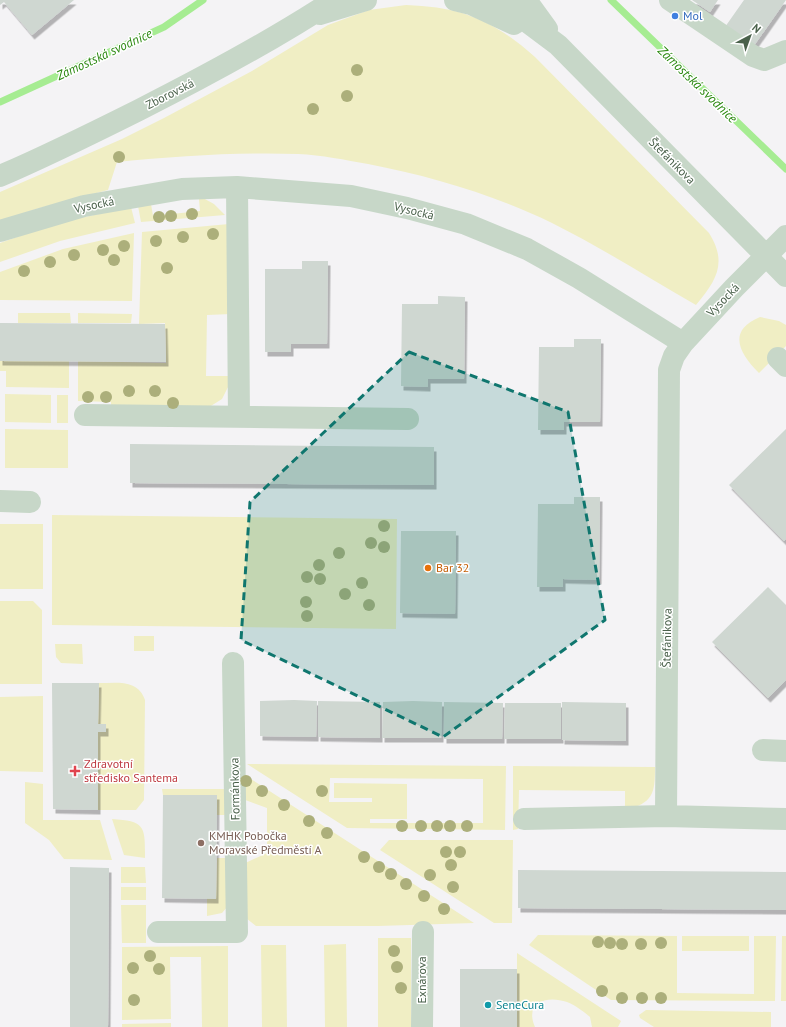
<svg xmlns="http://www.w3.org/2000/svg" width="786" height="1027" font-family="'PT Sans',sans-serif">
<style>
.green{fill:#f0eec4;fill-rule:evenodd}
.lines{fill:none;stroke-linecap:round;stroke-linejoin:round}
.stream{stroke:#a6ec92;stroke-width:7}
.building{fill:#cfd7d1;filter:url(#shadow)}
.minor{stroke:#c7d7c8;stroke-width:22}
.tree{fill:#acaf7b}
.marked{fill:#0f766e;fill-opacity:0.2;stroke:#0f766e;stroke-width:3;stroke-dasharray:8 5;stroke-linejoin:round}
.shop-dot{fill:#3f7fe0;stroke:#fff;stroke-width:1.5}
.food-dot{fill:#e8710a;stroke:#fff;stroke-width:1.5}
.health-dot{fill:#e0444e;stroke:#fff;stroke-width:1.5}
.education-dot{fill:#8d6e63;stroke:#fff;stroke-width:1.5}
.culture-dot{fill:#0f9aa8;stroke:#fff;stroke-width:1.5}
.labels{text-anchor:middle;stroke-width:3;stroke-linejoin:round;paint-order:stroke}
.shop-label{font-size:12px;fill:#366cbe;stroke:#fff;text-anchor:start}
.street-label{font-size:12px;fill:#4a614b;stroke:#fff}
.food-label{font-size:12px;fill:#c56008;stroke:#fff;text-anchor:start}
.health-label{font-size:12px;fill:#be3a42;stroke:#fff;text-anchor:start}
.education-label{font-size:12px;fill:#785e54;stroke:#fff;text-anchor:start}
.culture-label{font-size:12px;fill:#0d838f;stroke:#fff;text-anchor:start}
.water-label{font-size:13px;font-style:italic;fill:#2a880f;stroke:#fff}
</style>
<defs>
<filter id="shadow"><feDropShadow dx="2.5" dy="4.5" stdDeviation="0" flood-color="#0004"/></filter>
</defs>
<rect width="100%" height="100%" fill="#f4f3f5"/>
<path class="green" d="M 406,5 C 462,7 493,20 535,57 L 709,233 C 728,263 716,281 696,305 C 649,278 602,248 552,223 C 494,195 431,176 368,164 C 345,160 322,155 298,154 C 238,152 177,156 117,162 L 108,190 L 36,209 L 0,221 L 0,192 L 122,139 L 164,118 L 252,71 L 328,25 L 369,10 Z
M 203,198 L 214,204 L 225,215 L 141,222 L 138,206 L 151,204 L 153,216 L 200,211 L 199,199 Z
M 131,207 L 135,223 L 60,241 L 0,262 L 0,243 L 57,223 Z
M 229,224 L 231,314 L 207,315 L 206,376 L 230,376 L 229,385 L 222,399 L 206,409 L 111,410 L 111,402 L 78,401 L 78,361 L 166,363 L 165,323 L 139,324 L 142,232 Z
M 134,233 L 132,301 L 0,300 L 0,272 L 63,249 Z
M 18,313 L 70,313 L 71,323 L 18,323 Z
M 78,313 L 132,314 L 131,323 L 78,323 Z
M 760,317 L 779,321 L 786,325 L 786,346 L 759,373 C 740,354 726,331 760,317 Z
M 0,361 L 69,361 L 69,388 L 6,387 L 6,371 L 0,371 Z
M 5,394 L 51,395 L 51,423 L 5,422 Z
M 57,395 L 68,395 L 68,423 L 57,423 Z
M 5,429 L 68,430 L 68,468 L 5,468 Z
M 52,515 L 397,519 L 396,629 L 52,625 Z
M 0,524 L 43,524 L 43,589 L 0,589 Z
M 0,601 L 33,601 L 42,610 L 42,684 L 0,684 Z
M 134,636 L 154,636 L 154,651 L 134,651 Z
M 55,644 L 82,644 L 83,664 L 61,663 L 56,657 Z
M 99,683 C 117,683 138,679 145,700 L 144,800 L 136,810 L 98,810 L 98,732 L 106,732 L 106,724 L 98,724 Z
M 43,696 L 43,772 L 0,771 L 0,697 Z
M 247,764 L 506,766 L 505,830 L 347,828 ZM 330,778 L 483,779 L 483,823 L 370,823 L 370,819 L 407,819 L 407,784 L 334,783 L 334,798 L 372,798 L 372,802 L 329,802 Z
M 513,766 L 655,767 C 655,794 653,803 625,810 L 625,791 L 519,790 L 518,829 L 513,830 Z
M 240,772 L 474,923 L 378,926 L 256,926 L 241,914 L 241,865 L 267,853 L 267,808 L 240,798 Z
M 25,782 L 43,784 L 43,820 L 100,820 L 112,860 L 64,859 L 49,840 L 25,823 Z
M 162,789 L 229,789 L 225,815 L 217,815 L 217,795 L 163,795 Z
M 112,819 C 146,821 145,827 145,858 L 124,855 Z
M 389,840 L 513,840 L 512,923 L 494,923 L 380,850 Z
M 217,858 L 230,858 L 228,906 L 222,913 L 207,916 L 207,898 L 216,898 Z
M 121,867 L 145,867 L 146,883 L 121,883 Z
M 121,887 L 146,887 L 146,900 L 121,900 Z
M 121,905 L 146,905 L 146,943 L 122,943 Z
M 538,935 L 677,936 L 677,993 L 754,994 L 754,936 L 776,936 L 775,1001 L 611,1000 L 529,945 Z
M 682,936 L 749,936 L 749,951 L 682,951 Z
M 782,936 L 786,936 L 786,1001 L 781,1001 Z
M 378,938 L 411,938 L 411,1027 L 378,1027 Z
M 346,944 L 347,1027 L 325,1027 L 324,945 Z
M 261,945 L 286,945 L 287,1027 L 262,1027 Z
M 228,946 L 228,1027 L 202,1027 L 201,957 L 170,957 L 171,1019 L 122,1020 L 122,947 Z
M 517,953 L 621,1021 L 618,1027 L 592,1027 L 590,1017 C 583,1011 575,1005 567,1002 C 547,995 524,1002 535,1027 L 517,1027 Z
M 646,1010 L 771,1012 L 771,1027 L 654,1027 L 640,1018 L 639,1015 Z
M 171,1023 L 171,1027 L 122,1027 L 122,1024 Z"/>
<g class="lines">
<path class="stream" d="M 611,0 L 786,169
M 0,102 L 164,27 L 203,0"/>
</g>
<path class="building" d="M 0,0 L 74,0 L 32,35 L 4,2 L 0,5 Z
M 692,0 L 718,0 L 710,12 Z
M 744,0 L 786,0 L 753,47 L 725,27 Z
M 302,261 L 328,261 L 327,344 L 291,344 L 291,352 L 265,352 L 265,269 L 302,269 Z
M 438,296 L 465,297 L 464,379 L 428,379 L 428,387 L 401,386 L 402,304 L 438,304 Z
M 0,323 L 165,324 L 166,362 L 0,361 Z
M 574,339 L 601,339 L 600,422 L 564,422 L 564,430 L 538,430 L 539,347 L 574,347 Z
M 786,429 L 786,539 L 784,541 L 729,485 Z
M 130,444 L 434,447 L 434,485 L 130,483 Z
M 574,497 L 600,497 L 599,580 L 563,579 L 563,587 L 537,587 L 538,504 L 574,504 Z
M 401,531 L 456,531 L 455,614 L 400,613 Z
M 768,587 L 786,605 L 786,680 L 768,698 L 712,642 Z
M 52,683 L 99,683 L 98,724 L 106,724 L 106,732 L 98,732 L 98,810 L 53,809 Z
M 294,700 L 317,701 L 316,737 L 260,736 L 260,701 Z
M 318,701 L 380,702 L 380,738 L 318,737 Z
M 413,701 L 442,702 L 441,738 L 382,738 L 383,702 Z
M 444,702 L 503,703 L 502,739 L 444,739 Z
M 562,702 L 626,703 L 626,741 L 562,740 Z
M 505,703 L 561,703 L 561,739 L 504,739 Z
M 163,795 L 217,795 L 216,899 L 162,898 Z
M 70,867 L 109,868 L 108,1027 L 70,1027 Z
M 518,870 L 786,872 L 786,910 L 518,908 Z
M 460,969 L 517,969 L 517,1027 L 460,1027 Z"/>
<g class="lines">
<path class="minor" d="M 455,0 L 471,4 L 514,24
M 498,0 L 558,45 L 786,276
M 526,0 L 547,29
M 670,0 L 753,56 L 764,60 L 786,51
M 320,14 L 366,0
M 0,176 C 47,156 93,133 139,110 C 206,76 272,41 334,0
M 237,187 L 239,417
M 0,231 L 84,206 L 182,189 L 237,187 L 351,196 L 407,208 L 466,224 L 527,249 L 579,278 L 683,343 L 734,288 L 786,236
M 683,343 L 674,356 L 669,370 L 666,816 L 786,819
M 778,358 L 786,366
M 85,415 L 408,419
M 0,501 L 30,502
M 763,750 L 786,751
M 524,819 L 666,816
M 158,932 L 237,932 L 233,663
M 422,1027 L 423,932"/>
</g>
<g class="tree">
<circle cx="357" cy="70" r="6"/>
<circle cx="347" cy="96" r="6"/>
<circle cx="313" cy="109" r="6"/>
<circle cx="119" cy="157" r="6"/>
<circle cx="192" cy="214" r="6"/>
<circle cx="171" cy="216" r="6"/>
<circle cx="159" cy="217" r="6"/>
<circle cx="213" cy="234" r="6"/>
<circle cx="183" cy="237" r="6"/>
<circle cx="156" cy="241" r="6"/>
<circle cx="124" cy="246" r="6"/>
<circle cx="103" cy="250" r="6"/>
<circle cx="74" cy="255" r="6"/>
<circle cx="114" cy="260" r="6"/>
<circle cx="50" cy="262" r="6"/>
<circle cx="167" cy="268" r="6"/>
<circle cx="24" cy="271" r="6"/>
<circle cx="129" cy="391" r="6"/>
<circle cx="155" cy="391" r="6"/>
<circle cx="88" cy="397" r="6"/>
<circle cx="106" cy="397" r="6"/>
<circle cx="173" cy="403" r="6"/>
<circle cx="384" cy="526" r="6"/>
<circle cx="371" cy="543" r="6"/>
<circle cx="384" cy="547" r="6"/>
<circle cx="339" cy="553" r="6"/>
<circle cx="319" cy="565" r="6"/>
<circle cx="307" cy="577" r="6"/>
<circle cx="320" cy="579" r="6"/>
<circle cx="362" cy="583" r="6"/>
<circle cx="345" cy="594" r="6"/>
<circle cx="306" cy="602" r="6"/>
<circle cx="369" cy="605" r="6"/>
<circle cx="307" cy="616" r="6"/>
<circle cx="246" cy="781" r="6"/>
<circle cx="262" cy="791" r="6"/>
<circle cx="322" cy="791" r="6"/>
<circle cx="284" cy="805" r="6"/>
<circle cx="309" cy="821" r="6"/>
<circle cx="402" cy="826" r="6"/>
<circle cx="421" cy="826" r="6"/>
<circle cx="437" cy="826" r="6"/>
<circle cx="450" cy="826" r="6"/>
<circle cx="467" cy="826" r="6"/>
<circle cx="327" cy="833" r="6"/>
<circle cx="446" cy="852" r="6"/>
<circle cx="460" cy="852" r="6"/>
<circle cx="364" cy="857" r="6"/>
<circle cx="451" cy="865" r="6"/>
<circle cx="379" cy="867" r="6"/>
<circle cx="391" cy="874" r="6"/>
<circle cx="430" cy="875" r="6"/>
<circle cx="406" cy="884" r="6"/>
<circle cx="453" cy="887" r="6"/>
<circle cx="424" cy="896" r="6"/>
<circle cx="444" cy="909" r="6"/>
<circle cx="598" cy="942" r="6"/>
<circle cx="610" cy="943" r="6"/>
<circle cx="661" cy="943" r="6"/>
<circle cx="622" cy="944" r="6"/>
<circle cx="641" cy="944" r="6"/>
<circle cx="394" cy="951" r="6"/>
<circle cx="150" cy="956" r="6"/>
<circle cx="397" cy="967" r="6"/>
<circle cx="133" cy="968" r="6"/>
<circle cx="159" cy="969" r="6"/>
<circle cx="401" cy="988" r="6"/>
<circle cx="602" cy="991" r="6"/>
<circle cx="622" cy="998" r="6"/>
<circle cx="642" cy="998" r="6"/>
<circle cx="661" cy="998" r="6"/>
<circle cx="134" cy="1000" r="6"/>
</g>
<path class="marked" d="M 409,352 L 568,412 L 605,620 L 443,737 L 241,640 L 250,502 Z"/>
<circle class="shop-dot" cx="675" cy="16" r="4"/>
<circle class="food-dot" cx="428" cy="568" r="4"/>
<path class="health-dot" d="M73 765h4v4h4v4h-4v4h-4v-4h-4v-4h4z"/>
<circle class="education-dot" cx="201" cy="843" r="4"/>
<circle class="culture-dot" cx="488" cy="1005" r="4"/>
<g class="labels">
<g class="shop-label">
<text x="683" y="20">Mol</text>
</g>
<g class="street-label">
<text transform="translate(170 94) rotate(-27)" y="4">Zborovská</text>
<text transform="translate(672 161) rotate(45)" y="4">Štefánikova</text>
<text transform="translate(94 205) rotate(-12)" y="4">Vysocká</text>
<text transform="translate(414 211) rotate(14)" y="4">Vysocká</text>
<text transform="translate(723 300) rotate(-46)" y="4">Vysocká</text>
<text transform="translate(667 638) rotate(-89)" y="4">Štefánikova</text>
<text transform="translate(235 789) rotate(-91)" y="4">Formánkova</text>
<text transform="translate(422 980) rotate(-90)" y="4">Exnárova</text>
</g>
<g class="food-label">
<text x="436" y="572">Bar 32</text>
</g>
<g class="health-label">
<text x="84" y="768">Zdravotní<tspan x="84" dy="14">středisko Santema</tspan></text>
</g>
<g class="education-label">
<text x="209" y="840">KMHK Pobočka<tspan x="209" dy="14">Moravské Předměstí A</tspan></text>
</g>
<g class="culture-label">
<text x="496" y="1009">SeneCura</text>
</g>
<g class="water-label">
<text transform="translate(104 54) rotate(-25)" y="5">Zámostská svodnice</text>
<text transform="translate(698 84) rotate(44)" y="5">Zámostská svodnice</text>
</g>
</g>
<g transform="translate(750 36) rotate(41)" stroke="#ffffff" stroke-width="3" paint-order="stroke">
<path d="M0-3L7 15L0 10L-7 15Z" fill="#4a614b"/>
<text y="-6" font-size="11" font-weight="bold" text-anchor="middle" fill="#4a614b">N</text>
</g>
</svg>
